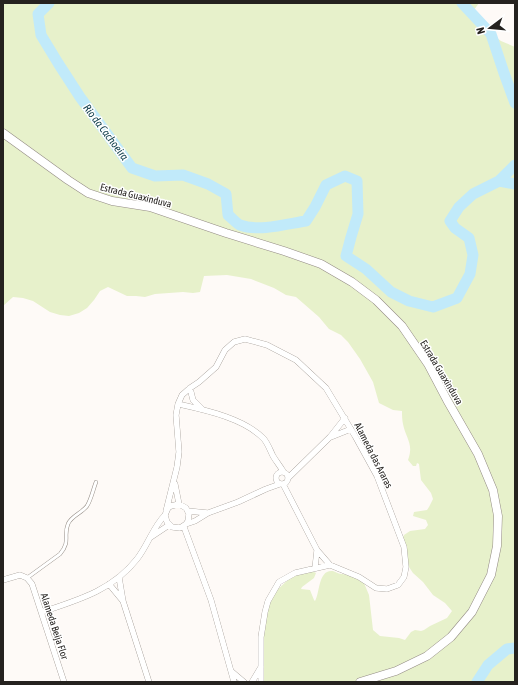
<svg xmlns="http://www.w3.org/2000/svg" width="518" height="685" font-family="'Asap Condensed',sans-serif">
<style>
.green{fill:#e7f1cb}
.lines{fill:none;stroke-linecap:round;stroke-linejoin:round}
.river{stroke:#c1eafa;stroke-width:11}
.lane-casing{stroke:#938b84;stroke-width:4}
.street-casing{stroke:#938b84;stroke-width:6}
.secondary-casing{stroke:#938b84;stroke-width:9}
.lane{stroke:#fff;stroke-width:3}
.street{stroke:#fff;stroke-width:5.5}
.secondary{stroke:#fff;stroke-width:8}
.labels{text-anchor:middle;stroke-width:3;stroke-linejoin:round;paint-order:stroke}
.street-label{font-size:10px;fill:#25221f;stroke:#fff}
.water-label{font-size:11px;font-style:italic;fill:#0c3b49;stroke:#fff}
</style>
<rect width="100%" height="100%" fill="#fefaf7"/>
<path class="green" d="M 3,3 L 479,3 L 474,10 C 475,16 479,19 481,25 L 493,33 L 497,38 L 501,41 L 515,47 L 515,682 L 260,682 L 261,648 L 260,626 L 262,616 L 276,591 L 291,577 L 312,571 L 316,573 L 314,578 L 302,587 L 301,589 L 310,590 L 314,600 L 315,601 C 320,593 318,569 333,571 C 336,572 339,574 342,574 C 345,575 349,574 352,574 L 364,583 L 369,595 L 373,630 L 380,636 L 399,638 L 405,640 L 411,632 L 415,630 L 421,631 L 424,630 L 430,626 L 447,618 L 452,611 L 445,603 L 433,595 L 423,582 L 413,573 L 407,564 L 402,540 L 404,535 L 410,531 L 425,529 L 428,525 L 426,520 L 413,516 L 414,512 L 427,510 L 429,507 L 433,499 L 431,493 L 421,480 L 419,464 L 417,463 L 416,466 L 413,466 L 408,460 C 414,444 406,439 403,424 C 402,420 402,415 402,411 L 393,410 L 379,403 L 373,382 L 360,359 L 348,342 L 341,335 L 329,329 L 319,317 L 296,297 L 286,295 L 274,288 L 251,279 L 227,275 L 204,276 L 200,292 L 193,293 L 183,292 L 155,294 L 145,297 L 136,296 L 127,296 L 108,287 L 100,291 L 94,300 L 87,308 L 79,313 L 69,316 L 60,315 L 50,312 L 33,301 L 23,298 L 13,297 L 3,306 Z"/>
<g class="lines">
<path class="river" d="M 49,3 L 38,14 L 41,35 L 58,63 L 80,97 L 132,168 L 155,176 L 183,175 L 208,184 L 226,194 L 228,215 C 232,218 236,223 240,225 C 259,232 287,224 306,221 L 315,207 L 326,185 L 345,176 L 357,181 L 358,214 L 351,237 L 346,256 L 366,269 L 391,292 L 409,301 L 433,307 L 457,298 L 470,274 L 473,255 L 469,238 L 455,228 L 450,221 L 459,207 L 473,194 L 499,181 L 515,165
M 462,3 L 491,34 L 504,73 L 515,103
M 499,181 L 515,184
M 477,682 L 488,665 L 507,649 L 515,648"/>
<defs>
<path id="lane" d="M 27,578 L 60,554 C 71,541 63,536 68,524 C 71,516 82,513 87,506 C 91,500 93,490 96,482"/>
<path id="street" d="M 190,388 L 193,400 L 202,409
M 178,404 C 205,410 244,418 264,439 C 268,444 270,450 273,456 C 276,461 280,466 283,471
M 331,437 L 351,429
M276 478a6 6 0 1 1 12 0a6 6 0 1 1-12 0Z
M 288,478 L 330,437 L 345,418
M 175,484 L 179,504
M 283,484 L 317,550 L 330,565
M 166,511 L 177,467 L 179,452 L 176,415 L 178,404 L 182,395 L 190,388 L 199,382 L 216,367 L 225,350 L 234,342 L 245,339 L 267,345 L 296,360 L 326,388 L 355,436 L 377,476 L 404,547 L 406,567 L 404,577 L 398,585 L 387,589 L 376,588 L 359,577 L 330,565 L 308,570 L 295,573 L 279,582 L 268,601 L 265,612 L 261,637 L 261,682
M 188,511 L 208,513
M 186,524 L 188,521 L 189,514 L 186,508 L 179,504 L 171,506 L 168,508 L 165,515 L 167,522 L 172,527 L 180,528 L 186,524 L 195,521 L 208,513 L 238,502 L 266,489 L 280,484
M 184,527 L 211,600 L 234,682
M 151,537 L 169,525
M 315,568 L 317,550
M 119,577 L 123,601 L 149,682
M 3,580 L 20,575 L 27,578 L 32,584 L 64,682
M 109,584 L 123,601
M 42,612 C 78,600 113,590 137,559 C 148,545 153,527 165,515
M 231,671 L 244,682
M 252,682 L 261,667"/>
<path id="secondary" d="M 3,133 L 68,180 L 88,193 L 112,201 L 150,207 L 226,233 L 284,251 L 321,264 L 352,282 L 376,300 L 402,326 L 428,364 L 447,400 L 478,454 L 493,490 L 498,516 L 497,546 L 491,575 L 472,612 L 451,637 L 427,656 L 396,671 L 360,682"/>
</defs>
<use href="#lane" class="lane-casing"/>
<use href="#street" class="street-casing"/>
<use href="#secondary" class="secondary-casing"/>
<use href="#lane" class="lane"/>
<use href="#street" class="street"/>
<use href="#secondary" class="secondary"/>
</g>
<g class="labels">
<g class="street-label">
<text transform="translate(136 195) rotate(14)" y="4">Estrada Guaxinduva</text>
<text transform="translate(442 372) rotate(59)" y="4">Estrada Guaxinduva</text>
<text transform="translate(374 455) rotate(63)" y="4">Alameda das Araras</text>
<text transform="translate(55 626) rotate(72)" y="4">Alameda Beija Flor</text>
</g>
<g class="water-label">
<text transform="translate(106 132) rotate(53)" y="4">Rio da Cachoeira</text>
</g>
</g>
<rect width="518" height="685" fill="none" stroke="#25221f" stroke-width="8"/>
<g transform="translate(490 28) rotate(254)" stroke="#ffffff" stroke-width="3" paint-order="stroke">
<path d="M0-3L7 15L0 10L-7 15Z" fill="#25221f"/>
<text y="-6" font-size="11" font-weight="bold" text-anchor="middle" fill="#25221f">N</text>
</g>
</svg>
